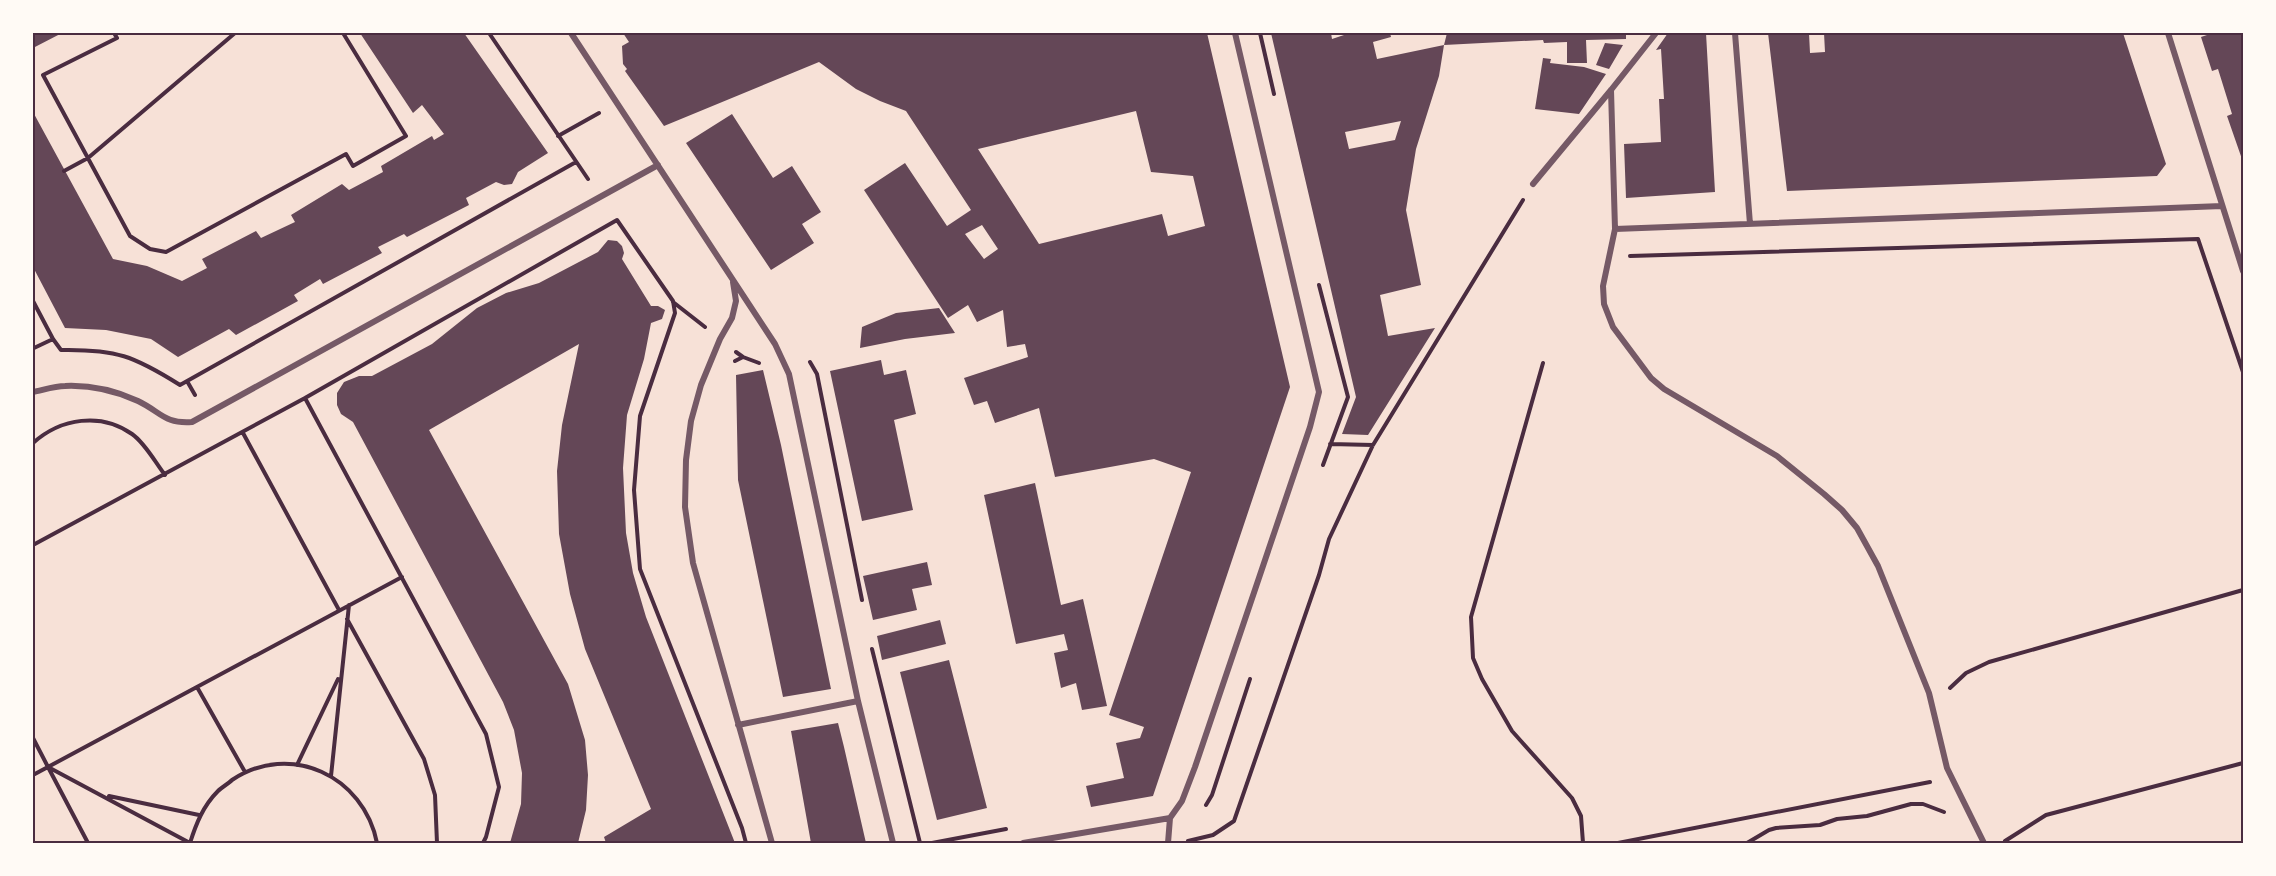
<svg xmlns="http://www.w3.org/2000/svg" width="2276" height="876" font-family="Poppins,sans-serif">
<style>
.building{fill:#644757;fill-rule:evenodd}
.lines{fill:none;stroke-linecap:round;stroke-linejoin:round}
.path{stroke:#4a2c40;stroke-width:4}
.minor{stroke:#755966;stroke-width:6}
.neatline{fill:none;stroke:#4a2c40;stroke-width:2}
</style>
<rect width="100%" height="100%" fill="#f7e1d7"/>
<path class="building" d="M 33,33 L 62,33 L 33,48 Z
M 360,33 L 464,33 L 548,153 L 518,172 L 512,184 L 504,185 L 496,182 L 466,198 L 469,205 L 407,237 L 404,234 L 378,247 L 382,253 L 323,284 L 320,279 L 294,295 L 298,301 L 236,335 L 229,329 L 178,357 L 151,339 L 106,330 L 65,328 L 33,267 L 33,112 L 113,259 L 147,266 L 182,281 L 207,268 L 202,259 L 256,231 L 261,238 L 295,222 L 291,215 L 342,184 L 349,190 L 383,172 L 381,166 L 432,136 L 434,140 L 444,134 L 422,105 L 413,113 Z
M 623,33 L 1207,33 L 1290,387 L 1153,796 L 1091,807 L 1086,786 L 1124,778 L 1116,743 L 1140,738 L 1144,727 L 1109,715 L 1191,472 L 1154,459 L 1055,477 L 1039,408 L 995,423 L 987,401 L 974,405 L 964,378 L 1028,357 L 1025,344 L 1007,347 L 1003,310 L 977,322 L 968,305 L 948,318 L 864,190 L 905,163 L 947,226 L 971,210 L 906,111 L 880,101 L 856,89 L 819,62 L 664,126 L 625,71 L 627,69 L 623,64 L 622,46 L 629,42 ZM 1136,111 L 1151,172 L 1193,176 L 1205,226 L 1168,236 L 1162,214 L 1039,244 L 978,149 ZM 982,225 L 998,249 L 984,259 L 965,234 Z
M 1271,33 L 1331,33 L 1332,39 L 1350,33 L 1390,33 L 1391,37 L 1373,42 L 1377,59 L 1444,45 L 1439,76 L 1416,149 L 1406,210 L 1421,285 L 1380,295 L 1388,336 L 1435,328 L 1368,435 L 1342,434 L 1356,397 ZM 1401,121 L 1395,140 L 1349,149 L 1345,132 Z
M 1447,33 L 1626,33 L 1626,39 L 1586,40 L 1587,63 L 1567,63 L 1567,42 L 1544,43 L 1543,40 L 1444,45 Z
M 1668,33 L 1706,33 L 1715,192 L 1626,198 L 1624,144 L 1661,142 L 1659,99 L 1664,99 L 1661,49 L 1656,50 Z
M 1768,33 L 1809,33 L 1810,53 L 1825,52 L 1824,33 L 2123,33 L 2166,164 L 2157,176 L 1787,191 Z
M 2206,33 L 2243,33 L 2243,162 L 2227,116 L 2232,114 L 2218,69 L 2212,71 L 2201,37 L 2207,35 Z
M 1605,43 L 1623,45 L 1609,69 L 1596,65 Z
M 1543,58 L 1551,59 L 1550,63 L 1584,67 L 1606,74 L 1579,114 L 1535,109 Z
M 732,114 L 773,178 L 792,166 L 821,212 L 802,224 L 814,243 L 771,270 L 686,143 Z
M 608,240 L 617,241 L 622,246 L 624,253 L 622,259 L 651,306 L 658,306 L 665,310 L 662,319 L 651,323 L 644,359 L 627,415 L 623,468 L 626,533 L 633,573 L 646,617 L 735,843 L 606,843 L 604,837 L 651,809 L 585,649 L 570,594 L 559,534 L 557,471 L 562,425 L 579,344 L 429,430 L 568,684 L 585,740 L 588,775 L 586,810 L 578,843 L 510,843 L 521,804 L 522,773 L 514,730 L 503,702 L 353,422 L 341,414 L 337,405 L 337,393 L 344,382 L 359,376 L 372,376 L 432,344 L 477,308 L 506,293 L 539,283 L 598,252 Z
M 939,308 L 955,333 L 905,339 L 860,348 L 862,327 L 896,313 Z
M 881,360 L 884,375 L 906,370 L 916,414 L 894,420 L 913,510 L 862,521 L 830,371 Z
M 763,370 L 781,445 L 831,689 L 783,697 L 738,480 L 736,375 Z
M 1035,483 L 1061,605 L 1083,599 L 1107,706 L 1082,710 L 1076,683 L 1061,688 L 1054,653 L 1068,650 L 1064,634 L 1016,644 L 984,495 Z
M 927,562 L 932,585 L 912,589 L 917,610 L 873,620 L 863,576 Z
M 940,620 L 946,644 L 882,660 L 877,636 Z
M 949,660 L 987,808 L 937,820 L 900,672 Z
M 838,723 L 844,747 L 866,843 L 811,843 L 791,731 Z"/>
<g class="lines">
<path class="path" d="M 114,33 L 117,38 L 43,75 L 130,236 L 150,249 L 166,252 L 346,154 L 353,166 L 406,136 L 343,33
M 489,33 L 588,179
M 1260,33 L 1274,94
M 558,136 L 599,113
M 64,171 L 88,158 L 235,33
M 1630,256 L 2198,239 L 2243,372
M 1319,285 L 1348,397 L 1323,465
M 33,301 L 53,339
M 673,302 L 705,327
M 34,348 L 53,339 L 61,350 C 116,349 134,356 180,385 L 576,162
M 736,352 L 743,357 L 759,363
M 735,361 L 743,357
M 810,362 L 817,374 L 862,600
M 1543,363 L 1471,617 L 1473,658 L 1482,679 L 1512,731 L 1572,798 L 1581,816 L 1583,843
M 187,381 L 195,395
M 305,398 L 486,734 L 499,787 L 486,837 L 483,843
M 243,433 L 339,610
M 33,443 C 61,418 101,412 132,434 C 145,443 155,462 165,475
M 1330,444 L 1373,445
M 33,545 L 305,398 L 617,220 L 673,301 L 675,313 L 640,416 L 634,490 L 640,569 L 742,828 L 746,843
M 347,619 L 424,759 L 435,795 L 437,843
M 872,649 L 920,843
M 197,687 L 245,772
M 1950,688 L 1966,673 L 1989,662 L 2243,590
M 33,738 L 48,767
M 297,765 L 338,679
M 33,775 L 402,577
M 331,776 L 349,605
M 109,796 L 199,815
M 1206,805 L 1212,795 L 1250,679
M 1188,841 L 1213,835 L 1234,821 L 1319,575 L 1329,539 L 1373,445 L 1523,200
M 2005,841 L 2046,815 L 2243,763
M 88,843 L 48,767 L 190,843
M 190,843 C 196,824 203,806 218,791 C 222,787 228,784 232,780 C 290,741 364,776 377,843
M 932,843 L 1006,829
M 1618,843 L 1930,782
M 1747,843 L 1769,830 L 1776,828 L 1820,825 L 1837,819 L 1867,816 L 1911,804 L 1923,804 L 1944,812"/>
<path class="minor" d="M 571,33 L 775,344 L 789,374 L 858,701 L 893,843
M 1735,33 L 1750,224
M 2168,33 L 2243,271
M 1611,90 L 1615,229 L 1603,286 L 1604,304 L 1613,327 L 1651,378 L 1664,389 L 1777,456 L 1824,494 L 1842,510 L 1857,528 L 1878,566 L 1929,693 L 1947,768 L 1984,843
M 1533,184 L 1611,90 L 1656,33
M 1615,229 L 2222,206
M 733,282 L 736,301 L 732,318 L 720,339 L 701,385 L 691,421 L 686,460 L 685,507 L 693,563 L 772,843
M 33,392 C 43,390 55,386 65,386 C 89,385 116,391 138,401 C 161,412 164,424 192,422 L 658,165
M 738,725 L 858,701
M 1023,843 L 1170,818 L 1182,801 L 1195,767 L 1310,427 L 1319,392 L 1235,33
M 1168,843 L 1170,818"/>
</g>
<rect width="2276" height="876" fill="none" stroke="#fffaf5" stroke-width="69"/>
<rect x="34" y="34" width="2208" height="808" class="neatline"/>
</svg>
